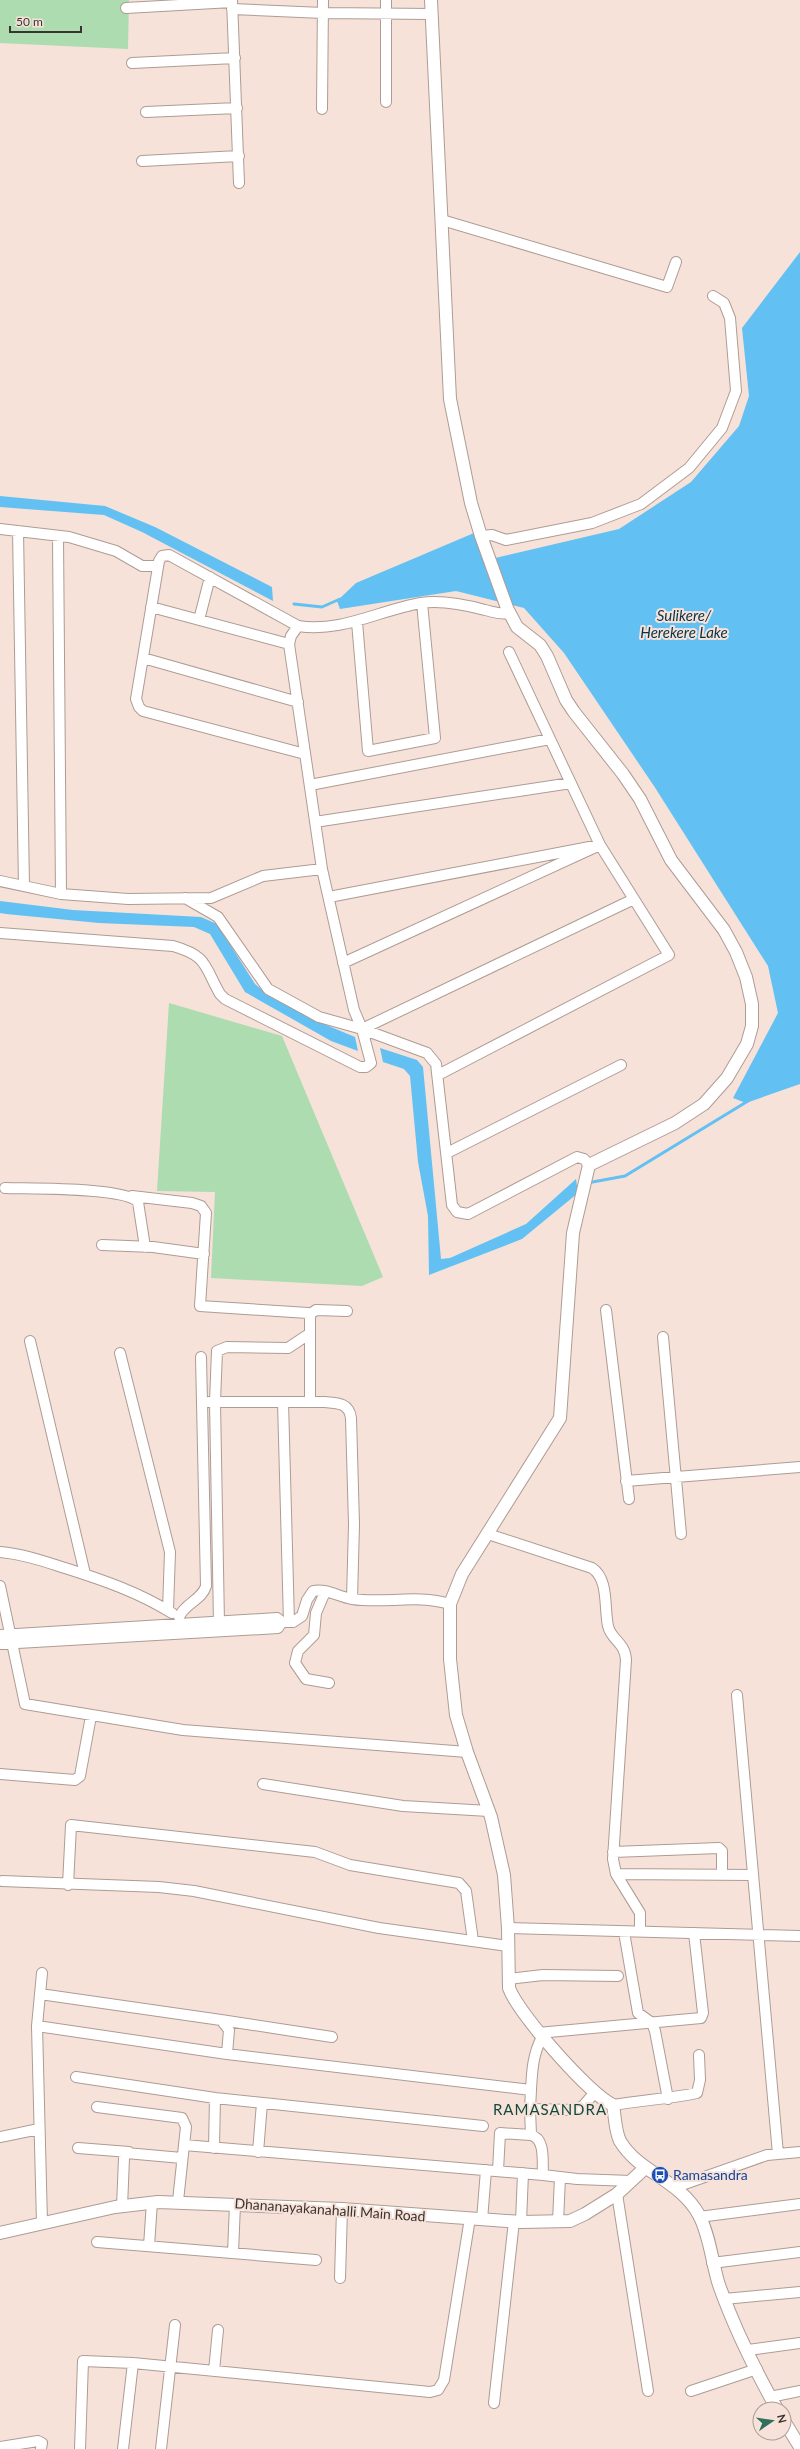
<svg xmlns="http://www.w3.org/2000/svg" width="800" height="2449" font-family="Lato,sans-serif">
<style>
.green{fill:#acdcb0}
.water{fill:#63c0f2}
.lines{fill:none;stroke-linecap:round;stroke-linejoin:round}
.stream{stroke:#63c0f2;stroke-width:3}
.minor-casing{stroke:#ae9c94;stroke-width:12}
.tertiary-casing{stroke:#ae9c94;stroke-width:14}
.minor{stroke:#fff;stroke-width:10}
.tertiary{stroke:#fff;stroke-width:12}
.labels{text-anchor:middle;stroke-width:4;stroke-linejoin:round;paint-order:stroke}
.transit-label{font-size:14px;fill:#164399;stroke:#f6e2d9;text-anchor:start}
.street-label{font-size:14px;fill:#3b3330;stroke:#f6e2d9}
.water-label{font-size:15px;font-style:italic;fill:#093448;stroke:#f6e2d9}
.neighbourhood-label{font-size:15px;letter-spacing:1px;fill:#144a3d;stroke:#f6e2d9}
</style>
<rect width="100%" height="100%" fill="#f6e2d9"/>
<path class="green" d="M 0,0 L 129,0 L 128,49 L 0,43 Z
M 169,1003 L 282,1036 L 383,1277 L 362,1286 L 211,1278 L 215,1192 L 157,1191 Z"/>
<path class="water" d="M 800,252 L 800,1084 L 746,1103 L 733,1098 L 778,1013 L 768,966 L 654,786 L 564,653 L 524,608 L 456,591 L 340,609 L 337,601 L 356,583 L 474,533 L 491,559 L 619,529 L 691,482 L 739,426 L 749,396 L 742,328 Z
M 0,496 L 105,506 L 155,527 L 272,587 L 273,601 L 142,532 L 104,515 L 0,507 Z
M 0,901 L 73,910 L 201,917 L 217,924 L 255,984 L 267,994 L 319,1022 L 355,1037 L 358,1051 L 331,1041 L 245,992 L 210,934 L 194,927 L 99,923 L 6,914 L 0,913 Z
M 380,1048 L 417,1060 L 423,1067 L 441,1259 L 450,1258 L 526,1224 L 576,1179 L 578,1193 L 522,1239 L 429,1275 L 428,1216 L 418,1162 L 410,1076 L 404,1069 L 383,1062 Z"/>
<g class="lines">
<path class="stream" d="M 294,604 L 322,607 L 340,599
M 587,1183 L 625,1176 L 748,1101"/>
<defs>
<path id="minor" d="M 232,0 L 239,183
M 126,8 L 232,2
M 232,9 L 323,13 L 432,14
M 132,63 L 235,58
M 386,102 L 386,0
M 322,109 L 323,0
M 146,112 L 237,108
M 142,161 L 239,156
M 442,220 L 667,287 L 676,262
M 0,529 L 69,537 L 116,551 L 142,566 L 158,566
M 18,531 L 24,886
M 481,536 L 492,535 L 506,540 L 592,523 L 641,504 L 689,468 L 722,428 L 736,391 L 730,318 L 724,303 L 713,296
M 58,537 L 61,894
M 151,607 L 289,644
M 199,620 L 210,577
M 357,622 L 368,751 L 435,738 L 422,603
M 298,626 L 291,636 L 289,644 L 322,869 L 354,1010 L 362,1029 L 427,1053 L 436,1064 L 452,1205 L 457,1212 L 468,1214 L 577,1157 L 584,1159 L 589,1165
M 143,658 L 298,702
M 305,754 L 143,711 L 139,707 L 136,699 L 159,561 L 162,556 L 169,555 L 298,626 C 342,633 379,610 421,603 C 441,600 466,605 485,610 C 494,612 499,615 509,613
M 310,785 L 550,739
M 315,822 L 571,783
M 0,881 L 61,894 L 128,899 L 211,898 L 263,876 L 322,869
M 329,897 L 600,845 L 509,652
M 185,898 L 218,917 L 268,989 L 319,1017 L 362,1029 L 634,899
M 0,933 L 173,946 C 208,956 204,966 220,994 L 225,999 L 360,1067 L 366,1067 L 371,1063 L 362,1029
M 343,963 L 600,845 L 669,955 L 438,1075
M 447,1153 L 621,1065
M 5,1188 C 29,1189 124,1187 138,1202 L 145,1247
M 132,1196 L 192,1203 L 201,1206 L 206,1213 L 200,1306 L 308,1313 L 310,1317 L 310,1401
M 102,1245 L 153,1247 L 204,1254
M 606,1310 L 629,1499
M 309,1315 L 316,1310 L 347,1311
M 663,1337 L 681,1534
M 30,1341 L 85,1574
M 120,1353 L 170,1552 L 168,1610
M 209,1402 L 215,1402 L 217,1351 L 227,1347 L 288,1348 L 309,1334
M 283,1402 L 289,1622
M 626,1481 L 800,1467
M 488,1534 L 592,1568 C 609,1579 604,1608 608,1626 C 611,1640 625,1642 626,1660 L 613,1859 L 616,1874 L 640,1913 L 640,1932
M 0,1552 C 23,1554 43,1561 65,1568 C 103,1580 138,1592 172,1613
M 0,1586 L 25,1704 L 183,1730 L 467,1752
M 325,1592 L 316,1613 L 314,1635 L 298,1651 L 295,1663 L 306,1679 L 329,1683
M 179,1617 C 185,1603 202,1600 206,1586 L 201,1357
M 282,1622 L 293,1622 L 302,1616 L 307,1600 L 313,1591 C 326,1588 339,1597 352,1599 C 385,1604 416,1594 450,1604
M 219,1623 L 215,1402 L 325,1402 C 338,1403 349,1403 351,1418 L 354,1524 L 352,1599
M 0,1635 L 277,1618 L 282,1622 L 278,1628 L 0,1644
M 737,1695 L 778,2154
M 0,1774 L 75,1780 L 80,1776 L 91,1716
M 263,1784 L 403,1806 L 489,1811
M 613,1852 L 719,1848 L 722,1851 L 722,1875
M 616,1874 L 752,1875
M 2,1881 L 159,1887 L 194,1891 L 379,1928 L 508,1946
M 68,1885 L 71,1825 L 315,1852 L 350,1865 L 459,1883 L 466,1891 L 473,1941
M 508,1928 L 800,1936
M 624,1932 L 638,2013 L 652,2023 L 655,2031 L 668,2099
M 508,1979 L 543,1975 L 618,1976
M 40,1994 L 221,2020 L 229,2030 L 227,2054
M 221,2020 L 332,2037
M 37,2026 L 42,1973
M 538,2033 L 701,2018 L 703,2013 L 694,1933
M 76,2077 L 215,2098 L 483,2126
M 531,2090 C 532,2070 533,2054 542,2037
M 613,2105 C 641,2100 669,2099 697,2093 L 700,2080 L 699,2055
M 97,2107 L 182,2118 L 186,2127 L 184,2145
M 530,2109 L 531,2135 C 546,2139 542,2162 543,2175 L 577,2179 L 631,2181
M 0,2137 L 39,2129
M 78,2148 L 129,2152
M 214,2148 L 215,2098
M 258,2152 L 262,2103
M 498,2171 L 500,2133 L 531,2135
M 676,2187 L 767,2155 L 800,2152
M 617,2194 L 648,2391
M 178,2201 L 184,2145 L 543,2175
M 122,2207 L 124,2158 L 126,2153 L 182,2158
M 699,2217 L 800,2204
M 482,2220 L 486,2170
M 521,2222 L 523,2173
M 558,2222 L 560,2177
M 42,2223 L 37,2026 L 227,2054 L 531,2090 L 530,2109 L 576,2110 L 584,2105 L 595,2092
M 97,2242 L 316,2260
M 149,2246 L 152,2202
M 233,2253 L 235,2204
M 712,2263 L 800,2252
M 340,2278 L 342,2209
M 724,2299 L 800,2292
M 748,2350 L 800,2343
M 214,2371 L 218,2330
M 691,2391 L 757,2369
M 770,2397 L 800,2391
M 494,2403 L 514,2221
M 0,2447 L 38,2441 L 42,2443 L 41,2449
M 80,2449 L 83,2361 L 133,2363 L 430,2392 L 438,2390 L 444,2380 L 470,2218
M 123,2449 L 133,2363
M 161,2449 L 175,2325"/>
<path id="tertiary" d="M 431,0 L 450,399 L 471,503 L 481,536 L 507,608 L 517,627 L 540,645 L 547,656 L 566,700 L 574,712 L 623,774 L 640,799 L 671,860 L 724,930 L 736,952 L 746,977 L 752,1004 L 752,1026 L 747,1044 L 727,1078 L 704,1104 L 675,1123 L 589,1165 L 573,1233 L 560,1418 L 462,1574 L 450,1604 L 450,1659 L 456,1715 L 467,1752 L 491,1817 L 504,1875 L 508,1928 L 509,1988 C 518,2013 589,2094 613,2105 C 615,2116 615,2131 620,2141 C 639,2173 679,2179 699,2215 C 710,2236 712,2263 719,2285 C 734,2327 755,2370 777,2409
M 0,2233 L 115,2207 L 158,2202 L 342,2209 L 521,2222 L 570,2221 L 585,2214 L 617,2194 L 645,2168
M 784,2421 L 800,2447"/>
</defs>
<use href="#minor" class="minor-casing"/>
<use href="#tertiary" class="tertiary-casing"/>
<use href="#minor" class="minor"/>
<use href="#tertiary" class="tertiary"/>
</g>
<defs>
<symbol id="bus-disc" viewBox="-11 -11 22 22"><circle r="9.5" fill="#1a4fb4" stroke="#f6e2d9"/><path d="M-5-6H5V4H4V6H2V4H-2V6H-4V4H-5ZM-3.5-4V0h7V-4ZM-3.5 1.2v1.5H-2V1.2ZM2 1.2v1.5H3.5V1.2Z" fill="#fff"/></symbol>
</defs>
<g fill-rule="evenodd">
<use href="#bus-disc" x="650" y="2165" width="20" height="20"/>
</g>
<g class="labels">
<g class="transit-label">
<text x="673" y="2180">Ramasandra</text>
</g>
<g class="street-label">
<text transform="translate(330 2210) rotate(4)" y="5">Dhananayakanahalli Main Road</text>
</g>
<g class="water-label">
<text x="684" y="621">Sulikere/<tspan x="684" dy="17">Herekere Lake</tspan></text>
</g>
<g class="neighbourhood-label">
<text x="550" y="2115">RAMASANDRA</text>
</g>
</g>
<g transform="translate(772 2421) rotate(77)"><circle r="19" fill="#f6e2d9" stroke="#ab9c95"/>
<path d="M0-3L7 15L0 10L-7 15Z" fill="#2f705f"/>
<text y="-6" font-size="11" font-weight="bold" text-anchor="middle" fill="#3b3330">N</text>
</g>
<path d="M10 26v6h71v-6" fill="none" stroke="#3b3330" stroke-width="2"/>
<text x="16" y="26" font-size="12" fill="#3b3330" stroke="#f6e2d9" stroke-width="3" paint-order="stroke">50 m</text>
</svg>
